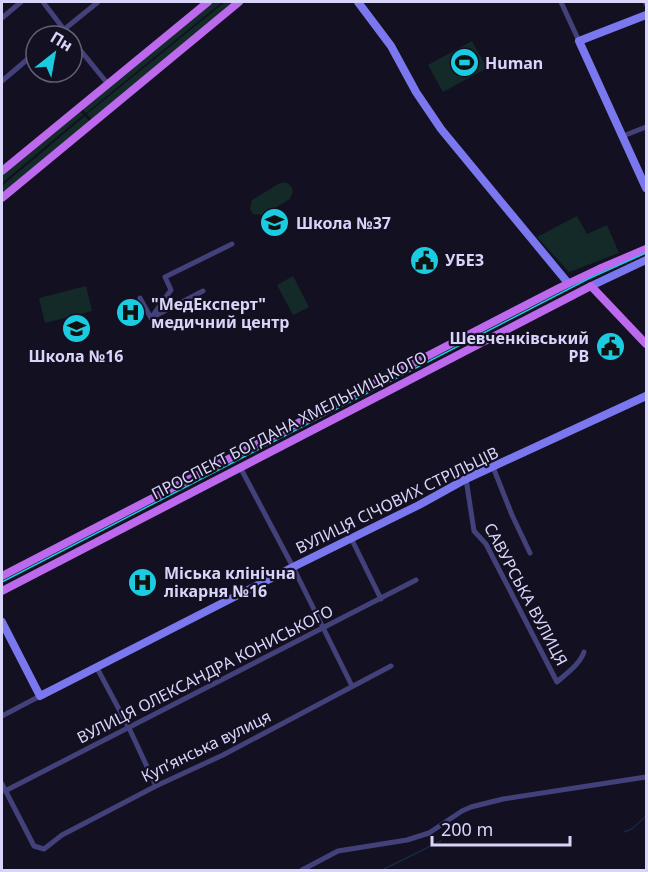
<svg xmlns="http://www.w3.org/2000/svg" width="648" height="872" font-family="'Noto Sans',sans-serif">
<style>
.green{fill:#142a29}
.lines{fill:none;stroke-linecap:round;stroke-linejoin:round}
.stream{stroke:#152845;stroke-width:1.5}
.street{stroke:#43417a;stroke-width:5}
.secondary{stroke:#7a77ef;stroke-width:8}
.primary{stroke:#bc69ed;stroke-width:8}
.tram{stroke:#1bcce0;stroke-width:1.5}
.labels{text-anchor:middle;stroke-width:4.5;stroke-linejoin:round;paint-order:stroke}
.poi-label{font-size:16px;font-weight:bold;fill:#d9d5fa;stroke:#131021;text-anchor:start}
.street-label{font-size:16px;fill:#d9d5fa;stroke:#131021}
</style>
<rect width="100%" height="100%" fill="#131021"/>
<path class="green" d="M 214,2 L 222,2 L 86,113 L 82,109 Z
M 225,2 L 234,2 L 91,119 L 87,114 Z
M 472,41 L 487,68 L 443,92 L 428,65 Z
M 80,111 L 83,115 L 2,183 L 2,176 Z
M 85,116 L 89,121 L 2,194 L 2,186 Z
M 280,183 C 286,181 291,184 293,191 L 290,199 L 263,215 L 253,214 L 250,209 L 252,200 Z
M 577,216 L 587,234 L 607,225 L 619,253 L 569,272 L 537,237 Z
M 293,276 L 309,307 L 293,315 L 277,285 Z
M 86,286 L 92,311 L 45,323 L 39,298 Z"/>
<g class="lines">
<path class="stream" d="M 624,832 L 632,829 L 646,816
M 382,870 L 441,841"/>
<path class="street" d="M 43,2 L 69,36
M 561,2 L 579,41
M 645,2 L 646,4
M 2,18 L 21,2
M 56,36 L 98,2
M 72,40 L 108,84
M 2,81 L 36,52
M 623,136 L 646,127
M 203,291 L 151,318 L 171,290 L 165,277 L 232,244
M 140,298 L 151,318
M 240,467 L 293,567 L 352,686
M 493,467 L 512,515 L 530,553
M 466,479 L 474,531 L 486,544 L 557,682 C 567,673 580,664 584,652
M 351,538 L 381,599
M 97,668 L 129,728 L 156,786
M 2,716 L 40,696
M 2,784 L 34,846 L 44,849 L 62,835 L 156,786 L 223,755 L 391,666
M 5,791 L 416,580
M 302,870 L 338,851 L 407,840 L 429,833 L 462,811 L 471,807 L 503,799 L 646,777"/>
<path class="secondary" d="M 358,2 L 391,46 L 416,92 L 441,129 L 568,283
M 646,15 L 579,41 L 646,188
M 591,286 L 646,260
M 2,622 L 40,696 L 293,567 L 419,505 L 466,479 L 646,396"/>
<path class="primary" d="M 2,171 L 208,2
M 2,198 L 239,2
M 2,576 L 559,288 L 599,269 L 646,249
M 2,591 L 591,286 L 646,344"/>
<path class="tram" d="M 2,582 L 588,279 L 646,253"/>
</g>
<defs>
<symbol id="stadium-disc" viewBox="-11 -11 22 22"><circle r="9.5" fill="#1bcce0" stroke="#131021"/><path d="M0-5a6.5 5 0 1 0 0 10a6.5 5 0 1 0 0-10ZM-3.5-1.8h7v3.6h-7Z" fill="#111"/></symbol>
<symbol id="school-disc" viewBox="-11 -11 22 22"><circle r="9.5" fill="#1bcce0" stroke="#131021"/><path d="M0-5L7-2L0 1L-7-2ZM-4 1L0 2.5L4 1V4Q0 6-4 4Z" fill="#111"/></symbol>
<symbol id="civic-disc" viewBox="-11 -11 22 22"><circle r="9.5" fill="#1bcce0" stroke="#131021"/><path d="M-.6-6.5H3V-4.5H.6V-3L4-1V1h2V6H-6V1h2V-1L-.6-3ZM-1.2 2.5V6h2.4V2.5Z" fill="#111"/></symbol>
<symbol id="hospital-disc" viewBox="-11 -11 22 22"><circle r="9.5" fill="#1bcce0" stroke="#131021"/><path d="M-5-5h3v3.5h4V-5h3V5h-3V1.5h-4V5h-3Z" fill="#111"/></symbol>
</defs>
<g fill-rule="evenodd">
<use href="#stadium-disc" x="448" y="46" width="33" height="33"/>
<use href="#school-disc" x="258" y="206" width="33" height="33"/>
<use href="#civic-disc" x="408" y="244" width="33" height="33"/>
<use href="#hospital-disc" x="114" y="296" width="33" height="33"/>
<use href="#school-disc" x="60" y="312" width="33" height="33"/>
<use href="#civic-disc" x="594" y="330" width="33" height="33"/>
<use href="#hospital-disc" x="126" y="566" width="33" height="33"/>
</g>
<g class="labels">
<g class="poi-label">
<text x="485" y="69">Human</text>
<text x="296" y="229">Школа №37</text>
<text x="445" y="266">УБЕЗ</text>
<text x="151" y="310">"МедЕксперт"<tspan x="151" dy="18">медичний центр</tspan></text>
<text x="589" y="344" text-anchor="end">Шевченківський<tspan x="589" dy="18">РВ</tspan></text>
<text x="76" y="362" text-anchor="middle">Школа №16</text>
<text x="164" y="579">Міська клінічна<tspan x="164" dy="18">лікарня №16</tspan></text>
</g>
<g class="street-label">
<text transform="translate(289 425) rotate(-27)" y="6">ПРОСПЕКТ БОГДАНА ХМЕЛЬНИЦЬКОГО</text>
<text transform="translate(397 500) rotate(-26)" y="6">ВУЛИЦЯ СІЧОВИХ СТРІЛЬЦІВ</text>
<text transform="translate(526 594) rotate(62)" y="6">САВУРСЬКА ВУЛИЦЯ</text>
<text transform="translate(205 674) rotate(-27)" y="6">ВУЛИЦЯ ОЛЕКСАНДРА КОНИСЬКОГО</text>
<text transform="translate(206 746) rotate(-26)" y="6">Купʼянська вулиця</text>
</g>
</g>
<rect width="648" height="872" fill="none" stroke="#d9d5fa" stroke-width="6"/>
<g transform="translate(54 54) rotate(31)"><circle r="28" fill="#131021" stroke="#625f78" stroke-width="1.5"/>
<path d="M0-4.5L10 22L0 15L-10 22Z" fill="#1bcce0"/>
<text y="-9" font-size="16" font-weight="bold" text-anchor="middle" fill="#d9d5fa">Пн</text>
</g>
<path d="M432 836v9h138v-9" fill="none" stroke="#d9d5fa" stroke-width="3"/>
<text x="441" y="836" font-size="18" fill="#d9d5fa" stroke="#131021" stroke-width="4.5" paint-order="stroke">200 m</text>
</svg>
